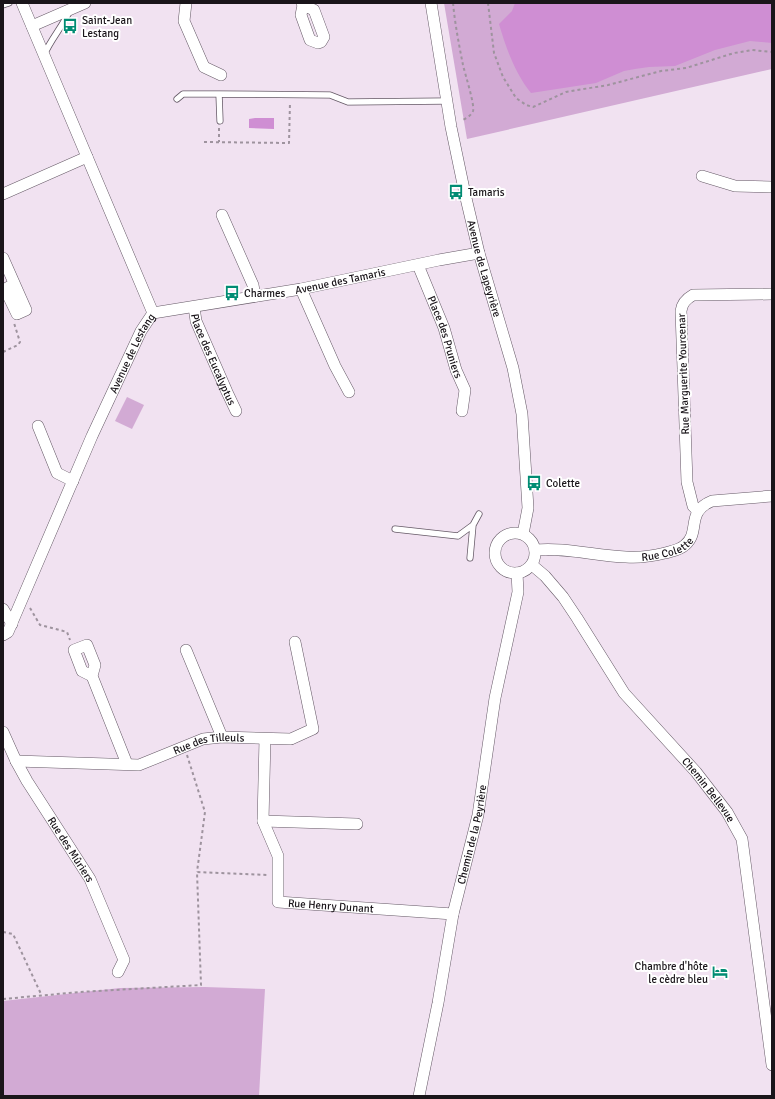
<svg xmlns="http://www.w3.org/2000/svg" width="775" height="1099" font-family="Signika,sans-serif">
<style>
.green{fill:#d2aad4}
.water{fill:#cf8ed3}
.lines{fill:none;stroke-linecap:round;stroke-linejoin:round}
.lane-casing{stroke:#655966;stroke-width:7}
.street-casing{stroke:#655966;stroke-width:12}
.path{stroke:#9e939e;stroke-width:2;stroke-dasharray:3 3;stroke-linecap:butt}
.lane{stroke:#fff;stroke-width:5.5}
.street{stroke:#fff;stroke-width:11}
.labels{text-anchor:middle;stroke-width:4;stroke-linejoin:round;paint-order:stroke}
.poi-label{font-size:11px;fill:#1a151a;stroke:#fff;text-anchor:start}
.street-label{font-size:11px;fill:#1a151a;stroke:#fff}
</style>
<rect width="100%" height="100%" fill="#f1e2f1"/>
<path class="green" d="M 444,3 L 772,3 L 772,69 L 467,139 Z
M 127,397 L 144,405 L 132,429 L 115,421 Z
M 205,987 L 265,989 L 259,1096 L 3,1096 L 3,1001 L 120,988 Z"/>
<path class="water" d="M 515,3 L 772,3 L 772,43 L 750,41 L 715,50 L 675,66 L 649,67 L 635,69 L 624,71 L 596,83 L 531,93 C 515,73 506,48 499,24 L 512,11 Z
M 255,118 L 274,118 L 274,129 L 249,128 L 249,119 Z"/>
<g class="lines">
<defs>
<path id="lane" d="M 3,5 L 9,3
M 44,55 C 51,39 63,26 70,10
M 177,99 L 183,94 L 219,94
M 220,121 L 219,94 L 330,95 L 348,102 L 447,101
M 395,529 L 458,536 L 473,525
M 470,558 L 473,525 L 479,514"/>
<g id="street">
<path d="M 22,3 L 153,313"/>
<path d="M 186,3 L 184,21 L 204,67 L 221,75"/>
<path d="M 302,3 L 303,5 L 301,15 L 310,40 L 318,43 L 321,42 L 324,37 L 314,10 L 303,5"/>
<path id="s1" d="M 431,3 L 451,127 L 465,194 L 479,253 L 513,368 L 522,414 L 528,508 L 523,534"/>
<path d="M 32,26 L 85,3"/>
<path d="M 702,176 L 735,186 L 772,187"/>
<path d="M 3,194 L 87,157"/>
<path d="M 222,215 L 253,285 L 255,296"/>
<path d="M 3,258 L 26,310 L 17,314 L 5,289 L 14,284"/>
<path id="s2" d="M 418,265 L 444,328 L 456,370 L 465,390 L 462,411"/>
<path d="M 301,289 L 335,366 L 349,392"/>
<path id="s3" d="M 194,307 L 196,321 L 227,392 L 236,411"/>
<path id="s4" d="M 153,313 L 301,289 L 439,260 L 479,253"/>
<path d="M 38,426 L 57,473 L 73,481"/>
<path d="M 698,511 L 693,506 L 687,482 L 681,311 C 682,303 686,299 693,295 L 772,294"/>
<circle cx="515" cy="553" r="20"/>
<path id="s5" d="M 535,550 C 565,547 596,556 626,557 C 639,558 653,556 665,553 C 672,551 680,550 685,545 C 701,532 685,512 712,501 L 772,496"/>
<path id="s6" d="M 532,565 L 545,576 L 563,597 L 577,618 L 624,693 L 696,772 L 727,812 L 742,839 L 772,1065"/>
<path d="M 3,609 L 12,624"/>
<path id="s7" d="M 3,635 L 8,632 L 92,436 L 141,331 L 153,313"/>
<path d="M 186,650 L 222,737"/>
<path d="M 92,676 L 82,671 L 74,650 L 87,645 L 95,665 L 92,676 L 127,764"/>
<path id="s8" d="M 3,732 L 16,761 L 27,781 L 90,879 L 124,960 L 118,972"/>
<path id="s9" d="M 265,739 L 263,821 L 278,856 L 278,902 L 453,914"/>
<path id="s10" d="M 16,761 L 139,765 L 203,739 L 222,737 L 291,739 L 313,729 L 295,642"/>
<path d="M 263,821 L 357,824"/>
<path id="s11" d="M 419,1096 L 438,1003 L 453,914 L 478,815 L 495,698 L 518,592 L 517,573"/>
</g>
</defs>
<use href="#lane" class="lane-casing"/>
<use href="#street" class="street-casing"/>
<path class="path" d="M 453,3 C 455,24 459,45 463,65 C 465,74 475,105 473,111 C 471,116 465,119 461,121
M 488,3 L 494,53 L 503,77 L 516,98 L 526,105 L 533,107 L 566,92 L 608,85 L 661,71 L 686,68 L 734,53 L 752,50 L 772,52
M 219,128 L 219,142
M 204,142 L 289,143 L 290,102
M 3,352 L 18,345 L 20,342 L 14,323
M 30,608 L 40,625 L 67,632 L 70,640
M 187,755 L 205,812 L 197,872
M 3,932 L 13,934 L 41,994
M 3,999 L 80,992 L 201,985 L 197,872 L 269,875"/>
<use href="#lane" class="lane"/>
<use href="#street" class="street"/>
</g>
<defs>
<symbol id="bus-bare" viewBox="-9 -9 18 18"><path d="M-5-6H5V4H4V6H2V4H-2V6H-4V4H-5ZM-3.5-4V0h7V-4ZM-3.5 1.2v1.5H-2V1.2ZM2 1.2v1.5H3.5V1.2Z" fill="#008c73" stroke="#fff" stroke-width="2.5" paint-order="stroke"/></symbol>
<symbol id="hotel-bare" viewBox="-9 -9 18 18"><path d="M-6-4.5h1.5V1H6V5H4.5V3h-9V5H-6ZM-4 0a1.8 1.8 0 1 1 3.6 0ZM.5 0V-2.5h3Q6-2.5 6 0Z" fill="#008c73" stroke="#fff" stroke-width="2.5" paint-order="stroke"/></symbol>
</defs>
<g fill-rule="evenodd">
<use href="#bus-bare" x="59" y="15" width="22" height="22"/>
<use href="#bus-bare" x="445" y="181" width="22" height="22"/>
<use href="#bus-bare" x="221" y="282" width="22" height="22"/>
<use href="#bus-bare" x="523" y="472" width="22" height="22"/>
<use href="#hotel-bare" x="709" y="961" width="22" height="22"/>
</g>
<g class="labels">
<g class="poi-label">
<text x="82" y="24">Saint-Jean<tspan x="82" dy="13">Lestang</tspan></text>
<text x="468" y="196">Tamaris</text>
<text x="244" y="297">Charmes</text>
<text x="546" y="487">Colette</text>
<text x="708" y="970" text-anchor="end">Chambre d'hôte<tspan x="708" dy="13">le cèdre bleu</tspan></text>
</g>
<g class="street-label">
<text dy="4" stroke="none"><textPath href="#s1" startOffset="271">Avenue de Lapeyrière</textPath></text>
<text dy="4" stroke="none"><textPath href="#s4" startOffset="190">Avenue des Tamaris</textPath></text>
<text dy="4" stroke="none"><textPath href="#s2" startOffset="77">Place des Pruniers</textPath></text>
<text dy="4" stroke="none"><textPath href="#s7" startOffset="311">Avenue de Lestang</textPath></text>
<text dy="4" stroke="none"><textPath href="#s3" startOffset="56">Place des Eucalyptus</textPath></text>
<text transform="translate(683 374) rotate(-92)" y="4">Rue Marguerite Yourcenar</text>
<text dy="4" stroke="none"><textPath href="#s5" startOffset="134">Rue Colette</textPath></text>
<text dy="4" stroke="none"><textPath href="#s10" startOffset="197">Rue des Tilleuls</textPath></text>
<text dy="4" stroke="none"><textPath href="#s6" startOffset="287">Chemin Bellevue</textPath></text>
<text dy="4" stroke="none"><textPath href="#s11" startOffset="267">Chemin de la Peyrière</textPath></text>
<text dy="4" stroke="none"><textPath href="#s8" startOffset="136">Rue des Mûriers</textPath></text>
<text dy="4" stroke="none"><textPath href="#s9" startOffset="219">Rue Henry Dunant</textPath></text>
</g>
</g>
<rect width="775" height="1099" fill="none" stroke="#1a151a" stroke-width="8"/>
</svg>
